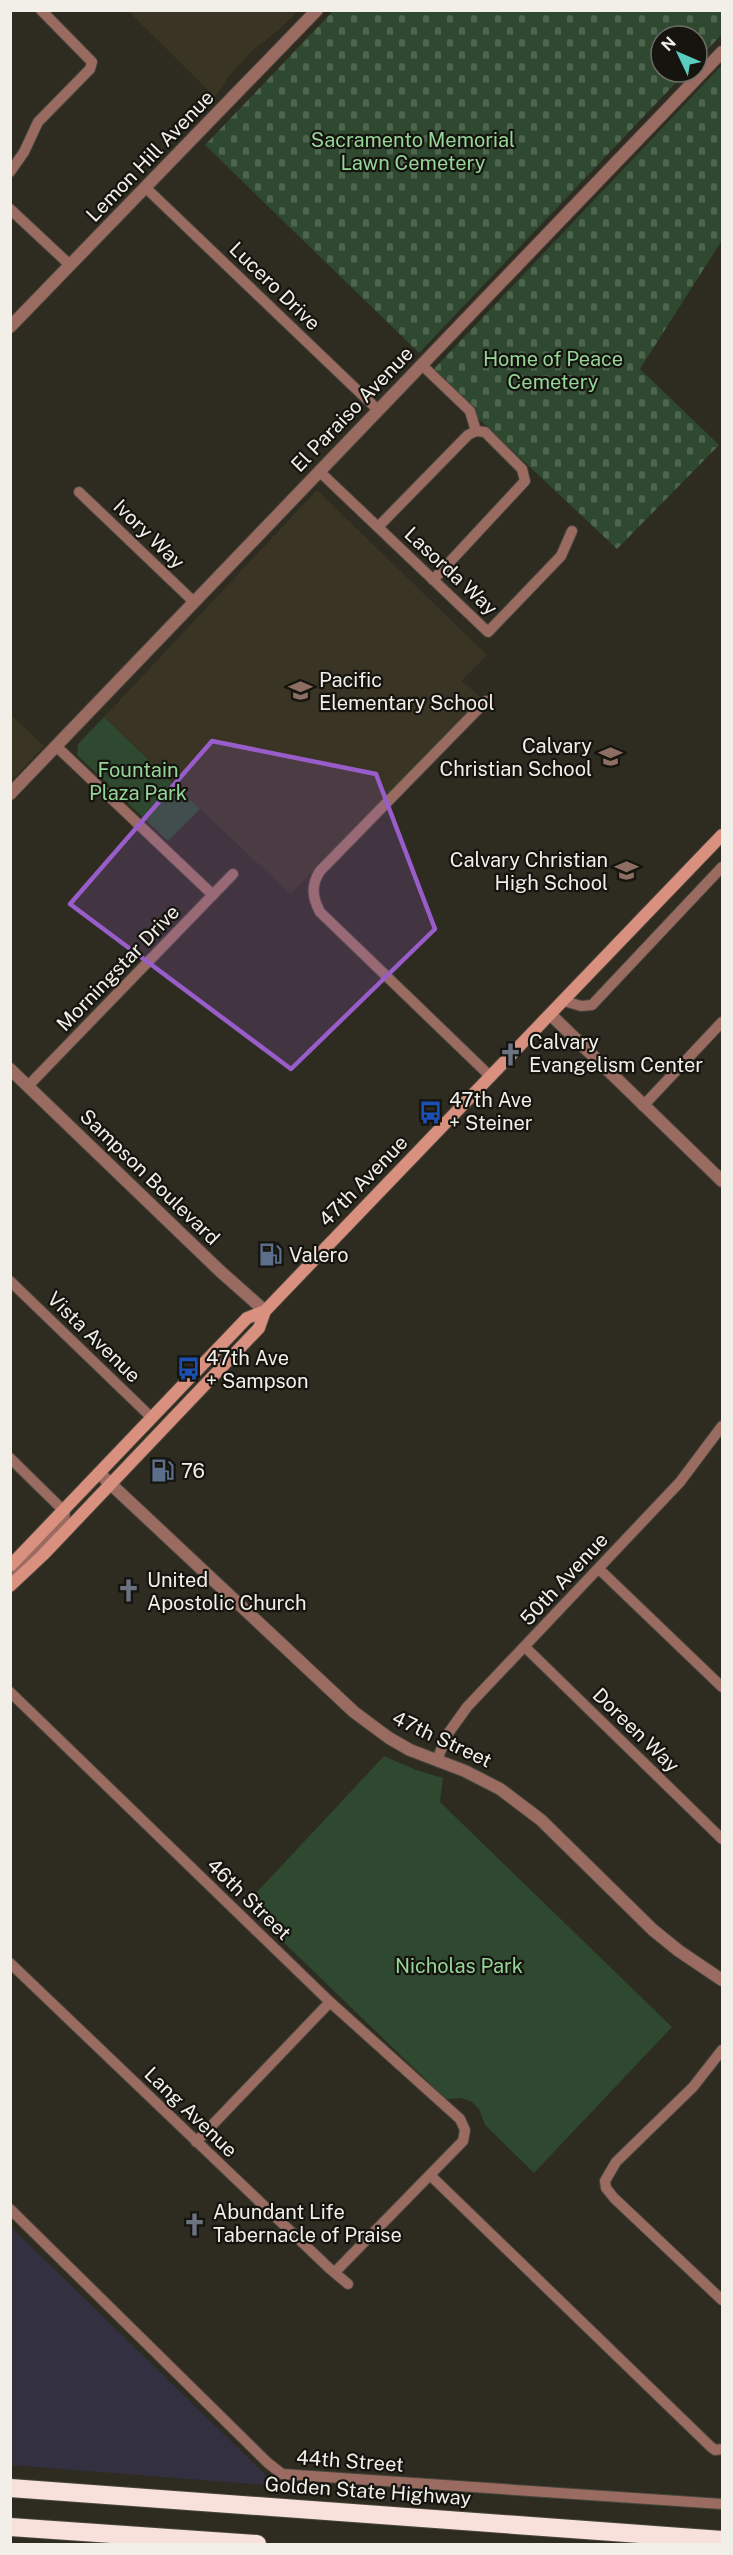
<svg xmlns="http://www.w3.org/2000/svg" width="733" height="2555" font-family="'Public Sans',sans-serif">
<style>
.commercial{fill:#333041}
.built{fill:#393423}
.cemetery{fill:url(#cemetery-stones)}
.green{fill:#2e492f}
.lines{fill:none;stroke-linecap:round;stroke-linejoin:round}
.minor-casing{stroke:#49463c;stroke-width:12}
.tertiary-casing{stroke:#49463c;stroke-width:14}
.secondary-casing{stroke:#49463c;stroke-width:14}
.motorway-casing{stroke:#49463c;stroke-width:20}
.minor{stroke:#9a6c61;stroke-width:10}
.tertiary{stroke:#9a6c61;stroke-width:12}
.secondary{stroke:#d9907f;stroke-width:12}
.motorway{stroke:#f8e1db;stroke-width:18}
.marked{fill:#985dc9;fill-opacity:0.2;stroke:#985dc9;stroke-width:4.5;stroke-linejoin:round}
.labels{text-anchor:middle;stroke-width:4.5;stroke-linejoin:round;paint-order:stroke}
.park-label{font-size:20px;fill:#95d597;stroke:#15140f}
.street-label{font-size:20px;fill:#f1efe8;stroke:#15140f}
.poi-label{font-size:20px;fill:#f1efe8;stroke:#15140f;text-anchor:start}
</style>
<defs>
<pattern id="cemetery-stones" width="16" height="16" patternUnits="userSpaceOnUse" patternTransform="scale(1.5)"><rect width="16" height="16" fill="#2e492f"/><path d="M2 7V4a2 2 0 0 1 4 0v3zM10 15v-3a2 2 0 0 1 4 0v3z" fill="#4d644d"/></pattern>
</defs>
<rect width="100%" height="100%" fill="#2e2b20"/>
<path class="commercial" d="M 11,2227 L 277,2486 L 11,2465 Z"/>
<path class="built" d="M 128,11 L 298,11 L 279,30 L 253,50 L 229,76 L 215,97 Z
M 317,490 L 487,655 L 461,681 L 486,701 L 290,894 L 104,717 Z
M 10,714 L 44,746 L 11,781 L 10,781 Z"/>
<path class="cemetery" d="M 334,10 L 722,11 L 722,34 L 697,61 L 697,36 L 661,36 L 661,72 L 686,72 L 419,353 L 205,145 Z
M 722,65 L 722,240 L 640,369 L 719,445 L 617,549 L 430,373 Z"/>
<path class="green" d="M 104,717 L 200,809 L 168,841 L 77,755 L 78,744 Z
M 384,1756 L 416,1770 L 443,1778 L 440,1802 L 672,2027 L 534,2173 L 485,2125 L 479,2109 L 472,2102 L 461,2098 L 446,2099 L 245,1905 Z"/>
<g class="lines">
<defs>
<path id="minor" d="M 10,172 L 24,152 L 38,122 L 90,69 L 92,62 L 41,10
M 146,188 L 378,410
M 10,209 L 70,265
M 422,365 L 470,411 L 476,431
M 319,471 L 488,632 L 561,556 L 572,531
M 79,492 L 194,602
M 378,527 L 468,435 L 476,431 L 485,432 L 522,469 L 525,481 L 433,580
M 486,701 L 320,871 C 311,885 312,897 320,912 L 491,1077
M 57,747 L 213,895
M 564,1001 L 581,1006 L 592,1005 L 722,867
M 28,1086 L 233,874
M 643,1106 L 722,1022
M 10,1281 L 152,1418
M 10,1458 L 64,1511
M 599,1569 L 722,1687
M 525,1647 L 722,1839
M 10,1692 L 330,2002 L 460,2119 L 465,2130 L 463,2141 L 335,2272
M 437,1760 L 447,1735 L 467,1707 L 680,1482 L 722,1426
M 10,1963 L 329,2268 L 348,2284
M 722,2050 L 693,2087 L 616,2162 L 605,2181 L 606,2188 L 614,2198 L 722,2300
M 196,2142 L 330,2002
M 431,2176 L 711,2447 L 715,2450 L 722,2449
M 10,2209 L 268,2463 L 282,2474 L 722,2504"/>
<path id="tertiary" d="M 10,327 L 317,10
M 10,794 L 722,52
M 551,1015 L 722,1181
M 10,1069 L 220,1271 L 265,1311
M 99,1473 L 354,1712 L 389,1738 L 410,1750 L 465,1771 L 500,1789 L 541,1820 L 653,1930 L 679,1951 L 722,1980
M 15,1581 L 24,1564 L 63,1522 L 64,1511"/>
<path id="secondary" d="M 10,1566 L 247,1318 L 265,1311 L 312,1262 L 722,835
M 10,1586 L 43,1555 L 259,1328 L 265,1311"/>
<path id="motorway" d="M 10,2488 L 722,2540
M 10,2527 L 257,2544"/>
</defs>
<use href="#minor" class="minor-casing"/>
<use href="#tertiary" class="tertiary-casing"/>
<use href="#secondary" class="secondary-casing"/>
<use href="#motorway" class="motorway-casing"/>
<use href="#minor" class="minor"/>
<use href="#tertiary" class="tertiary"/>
<use href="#secondary" class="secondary"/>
<use href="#motorway" class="motorway"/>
</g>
<path class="marked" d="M 212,741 L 376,774 L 435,929 L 291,1069 L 70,904 Z"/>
<defs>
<symbol id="school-bare" viewBox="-9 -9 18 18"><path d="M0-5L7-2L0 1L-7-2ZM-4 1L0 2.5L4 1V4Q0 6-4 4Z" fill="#8d6e63" stroke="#15140f" stroke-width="2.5" paint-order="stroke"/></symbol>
<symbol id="church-bare" viewBox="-9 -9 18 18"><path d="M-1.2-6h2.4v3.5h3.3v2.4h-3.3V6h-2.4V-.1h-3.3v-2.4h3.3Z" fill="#6b7280" stroke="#15140f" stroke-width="2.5" paint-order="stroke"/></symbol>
<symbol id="bus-bare" viewBox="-9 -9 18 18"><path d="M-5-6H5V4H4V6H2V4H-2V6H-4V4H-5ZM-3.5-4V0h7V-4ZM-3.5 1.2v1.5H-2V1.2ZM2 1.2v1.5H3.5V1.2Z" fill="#1a4fb4" stroke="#15140f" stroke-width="2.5" paint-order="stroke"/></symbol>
<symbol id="fuel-bare" viewBox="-9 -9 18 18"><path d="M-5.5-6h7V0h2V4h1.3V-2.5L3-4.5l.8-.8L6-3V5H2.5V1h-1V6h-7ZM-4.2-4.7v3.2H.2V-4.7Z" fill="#5c6f8a" stroke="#15140f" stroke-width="2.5" paint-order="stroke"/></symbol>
</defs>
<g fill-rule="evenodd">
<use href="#school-bare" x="284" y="674" width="33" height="33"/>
<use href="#school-bare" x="594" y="740" width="33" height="33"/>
<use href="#school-bare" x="610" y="854" width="33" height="33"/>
<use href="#church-bare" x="494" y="1038" width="33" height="33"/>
<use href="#bus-bare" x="414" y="1096" width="33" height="33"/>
<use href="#fuel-bare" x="254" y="1238" width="33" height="33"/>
<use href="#bus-bare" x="172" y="1352" width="33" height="33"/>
<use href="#fuel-bare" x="146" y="1454" width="33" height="33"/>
<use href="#church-bare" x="112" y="1574" width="33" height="33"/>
<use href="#church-bare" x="178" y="2208" width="33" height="33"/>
</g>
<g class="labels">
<g class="park-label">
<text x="413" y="147">Sacramento Memorial<tspan x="413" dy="23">Lawn Cemetery</tspan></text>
<text x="553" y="366">Home of Peace<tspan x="553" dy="23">Cemetery</tspan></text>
<text x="138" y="777">Fountain<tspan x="138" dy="23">Plaza Park</tspan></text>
<text x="459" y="1973">Nicholas Park</text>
</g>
<g class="street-label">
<text transform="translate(150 156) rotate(-46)" y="7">Lemon Hill Avenue</text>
<text transform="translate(275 286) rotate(44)" y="7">Lucero Drive</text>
<text transform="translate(352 409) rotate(-46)" y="7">El Paraiso Avenue</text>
<text transform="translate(149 534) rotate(44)" y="7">Ivory Way</text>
<text transform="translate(451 571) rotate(43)" y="7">Lasorda Way</text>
<text transform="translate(118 968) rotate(-46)" y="7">Morningstar Drive</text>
<text transform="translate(150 1177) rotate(44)" y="7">Sampson Boulevard</text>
<text transform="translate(363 1181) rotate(-46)" y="7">47th Avenue</text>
<text transform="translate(94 1337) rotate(44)" y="7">Vista Avenue</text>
<text transform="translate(564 1579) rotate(-47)" y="7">50th Avenue</text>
<text transform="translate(636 1730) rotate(44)" y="7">Doreen Way</text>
<text transform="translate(442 1739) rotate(25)" y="7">47th Street</text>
<text transform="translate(249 1899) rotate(44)" y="7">46th Street</text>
<text transform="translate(191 2112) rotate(44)" y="7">Lang Avenue</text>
<text transform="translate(350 2461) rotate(4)" y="7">44th Street</text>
<text transform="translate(368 2491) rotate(4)" y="7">Golden State Highway</text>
</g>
<g class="poi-label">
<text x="319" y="687">Pacific<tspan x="319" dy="23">Elementary School</tspan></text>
<text x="592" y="753" text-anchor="end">Calvary<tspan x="592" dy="23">Christian School</tspan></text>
<text x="608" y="867" text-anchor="end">Calvary Christian<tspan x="608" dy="23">High School</tspan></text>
<text x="529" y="1049">Calvary<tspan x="529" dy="23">Evangelism Center</tspan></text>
<text x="449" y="1107">47th Ave<tspan x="449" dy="23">+ Steiner</tspan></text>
<text x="289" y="1262">Valero</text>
<text x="206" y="1365">47th Ave<tspan x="206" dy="23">+ Sampson</tspan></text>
<text x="181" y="1478">76</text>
<text x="147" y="1587">United<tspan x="147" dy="23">Apostolic Church</tspan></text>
<text x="213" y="2219">Abundant Life<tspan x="213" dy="23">Tabernacle of Praise</tspan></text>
</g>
</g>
<rect width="733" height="2555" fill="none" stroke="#f1efe8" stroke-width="24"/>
<g transform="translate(679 54) rotate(314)"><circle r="28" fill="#15140f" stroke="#6d6c66" stroke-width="1.5"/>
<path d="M0-4.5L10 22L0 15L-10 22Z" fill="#59cebe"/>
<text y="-9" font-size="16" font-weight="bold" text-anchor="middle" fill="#f1efe8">N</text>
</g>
</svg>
